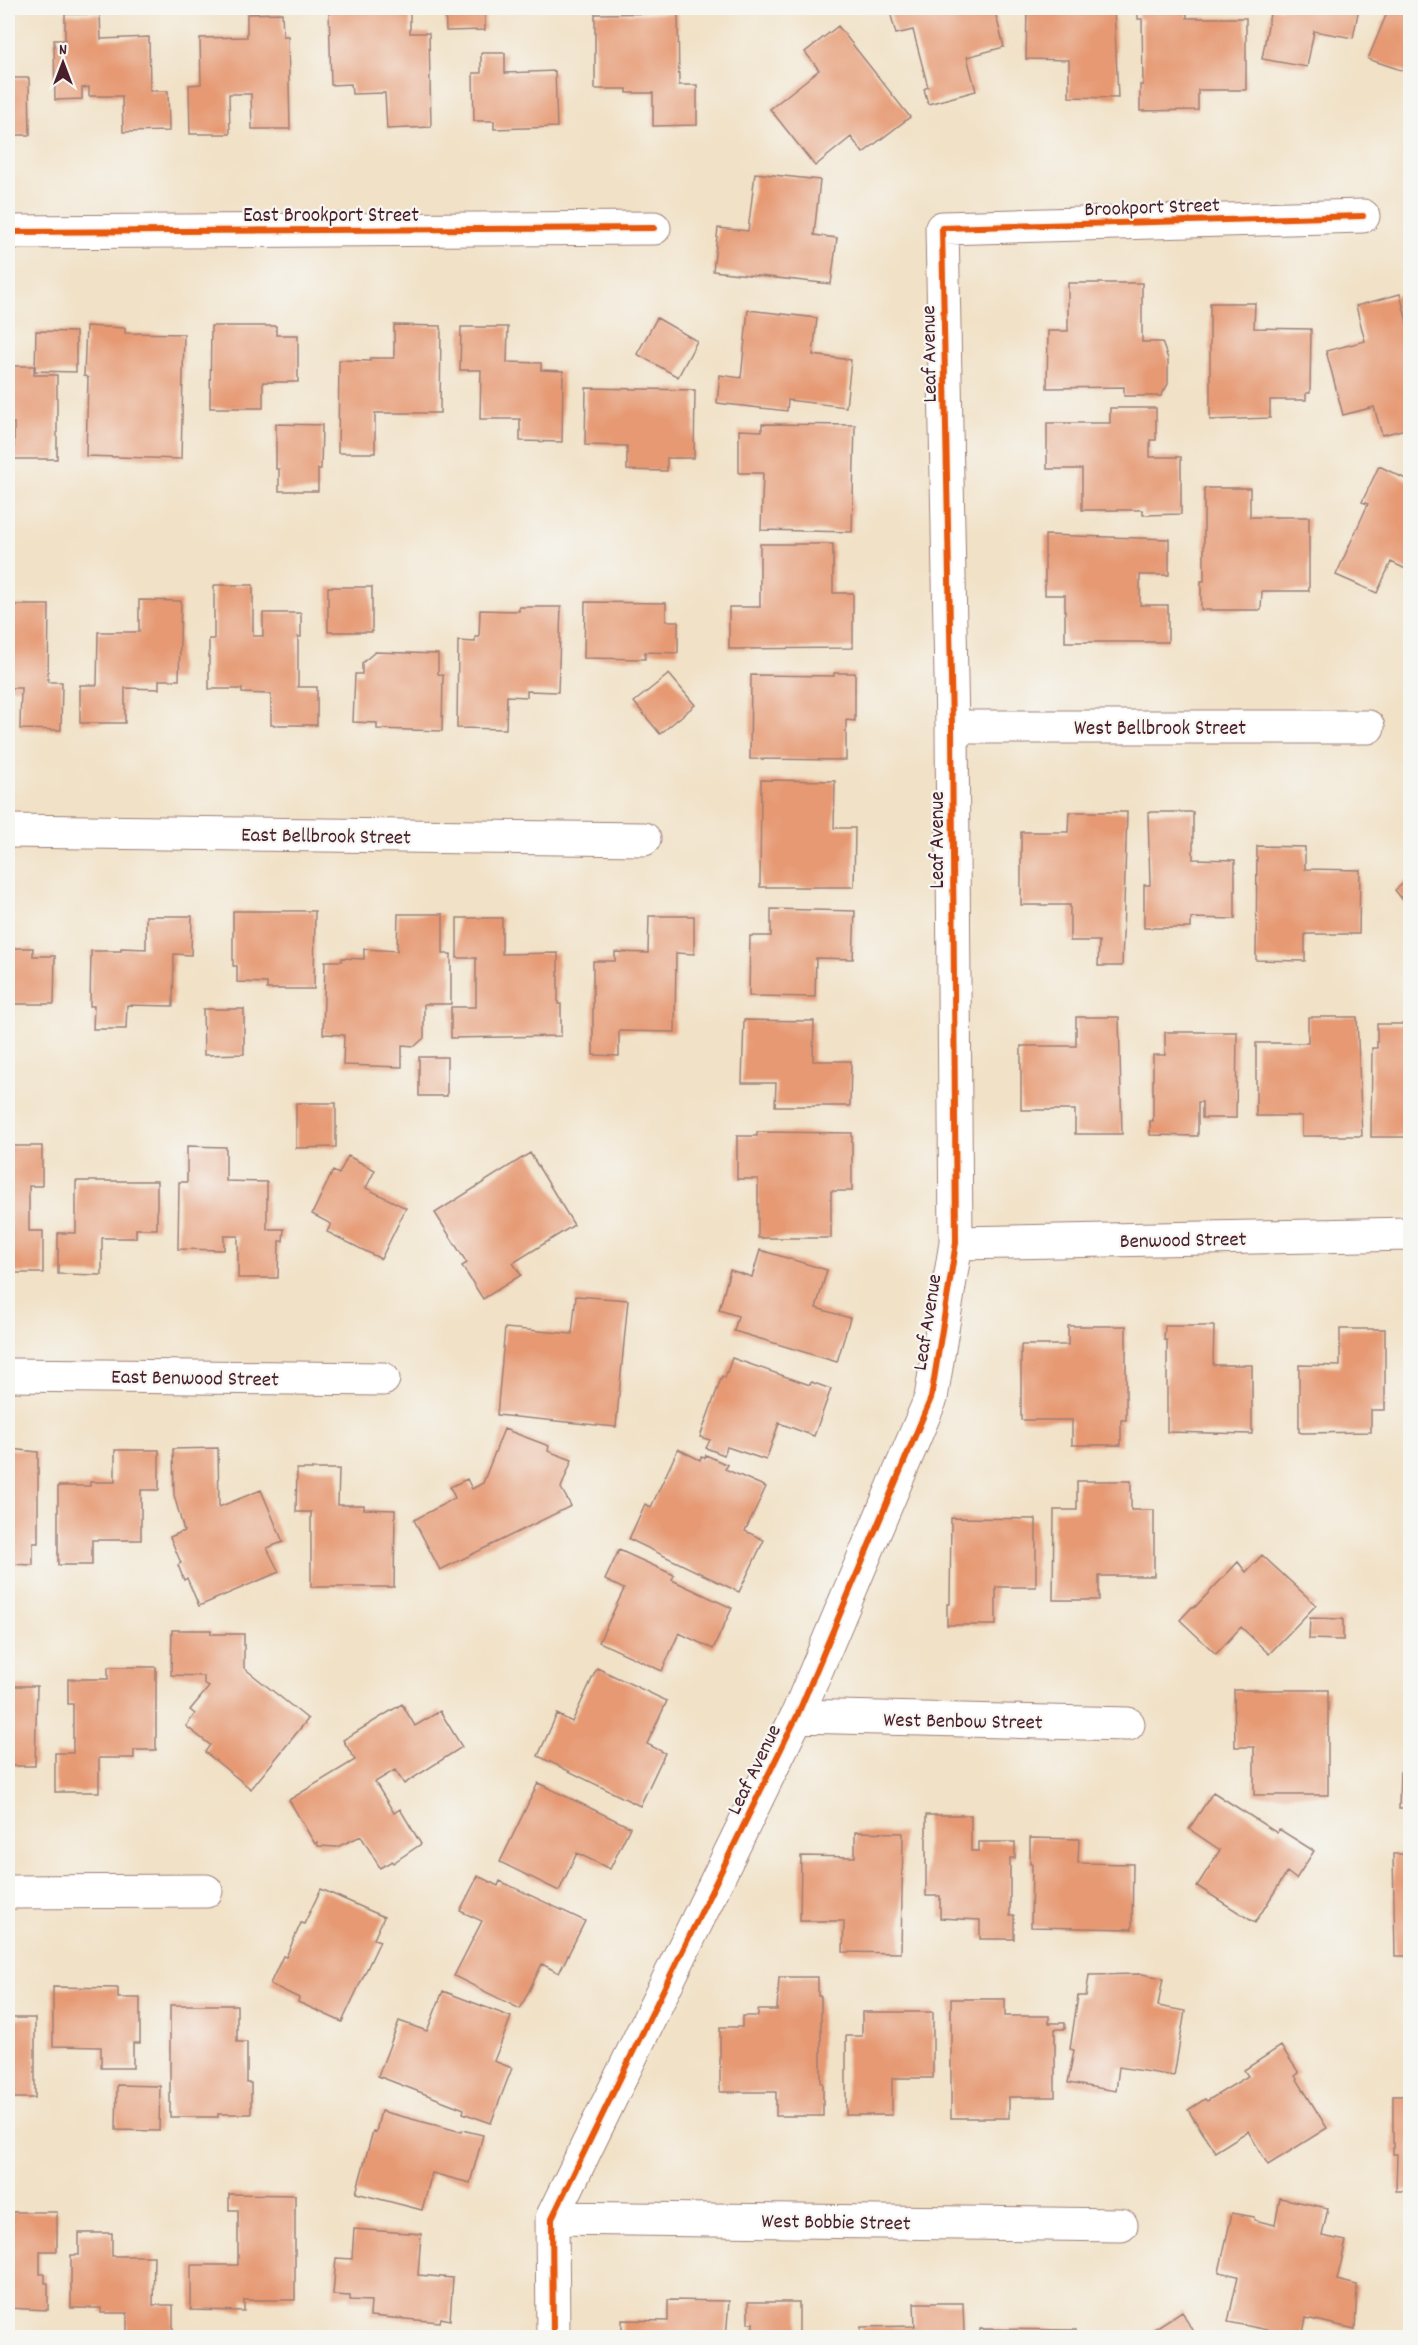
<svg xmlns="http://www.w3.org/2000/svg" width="1418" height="2345" font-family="Dekko,sans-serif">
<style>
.building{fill:#e69972}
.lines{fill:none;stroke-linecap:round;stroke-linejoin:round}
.street-casing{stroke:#9e8078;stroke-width:35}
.street{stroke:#fff;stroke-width:33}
.cycleway-casing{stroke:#f6f6f2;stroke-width:10}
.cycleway{stroke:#e8590c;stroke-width:6}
.labels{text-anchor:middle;stroke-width:4.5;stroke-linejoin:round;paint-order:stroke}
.street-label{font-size:21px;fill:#4a1f2b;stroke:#f6f6f2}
</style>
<rect width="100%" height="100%" fill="#f6f6f2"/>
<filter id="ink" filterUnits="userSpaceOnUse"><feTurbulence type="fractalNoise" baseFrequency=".0167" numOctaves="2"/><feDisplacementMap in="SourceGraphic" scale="12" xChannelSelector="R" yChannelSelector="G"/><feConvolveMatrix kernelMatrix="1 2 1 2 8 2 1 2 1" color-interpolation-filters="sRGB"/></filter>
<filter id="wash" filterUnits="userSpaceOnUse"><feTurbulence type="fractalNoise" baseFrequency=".008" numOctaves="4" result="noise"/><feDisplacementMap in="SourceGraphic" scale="24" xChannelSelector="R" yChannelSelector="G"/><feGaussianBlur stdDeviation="1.35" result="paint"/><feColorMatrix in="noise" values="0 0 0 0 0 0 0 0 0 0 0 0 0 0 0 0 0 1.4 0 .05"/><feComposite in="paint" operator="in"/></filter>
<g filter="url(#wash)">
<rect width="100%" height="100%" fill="#f1e1c6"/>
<g id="blocks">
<path class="building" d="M 329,8 L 410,8 L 410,33 L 429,33 L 431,127 L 387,129 L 385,93 L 352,94 L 351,84 L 331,85 Z
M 445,8 L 485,8 L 485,30 L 446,31 Z
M 889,8 L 994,8 L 1004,47 L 967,57 L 976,91 L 928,104 L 924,89 L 928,87 L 913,30 L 896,34 Z
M 1027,8 L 1114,8 L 1118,98 L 1069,97 L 1069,60 L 1026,59 Z
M 1138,8 L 1187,8 L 1187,18 L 1246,18 L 1246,90 L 1198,90 L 1198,110 L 1140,111 L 1140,85 L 1143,85 L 1142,19 L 1138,19 Z
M 1271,8 L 1359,8 L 1353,38 L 1314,31 L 1307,67 L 1262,59 Z
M 1389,8 L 1410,8 L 1410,73 L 1368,59 Z
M 282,13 L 283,36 L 288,36 L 290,129 L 252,129 L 251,94 L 229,94 L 230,134 L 190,134 L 189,85 L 201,84 L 200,38 L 247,37 L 247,14 Z
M 678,13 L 679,85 L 697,85 L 697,125 L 653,126 L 653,93 L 627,93 L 627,89 L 595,89 L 595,14 Z
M 65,14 L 100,14 L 101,39 L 149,37 L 150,91 L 168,91 L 169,131 L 123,132 L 122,96 L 89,96 L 89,87 L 82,88 L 82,99 L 55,100 L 54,40 L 65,40 Z
M 838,26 L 910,117 L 863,153 L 851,137 L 815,166 L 770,109 L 819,70 L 805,52 Z
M 481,53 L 505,53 L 505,73 L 555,71 L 557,127 L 494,129 L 494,121 L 474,121 L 473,73 L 481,73 Z
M 8,78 L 29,78 L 30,135 L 8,135 Z
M 755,173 L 820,180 L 814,235 L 837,238 L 831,284 L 713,271 L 718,228 L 748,231 Z
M 1068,283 L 1142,283 L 1142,342 L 1162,342 L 1168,359 L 1168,384 L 1161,396 L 1124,396 L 1124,387 L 1047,388 L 1048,331 L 1068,331 Z
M 1400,294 L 1410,334 L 1410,428 L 1382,435 L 1374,407 L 1343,415 L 1326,351 L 1365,341 L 1356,306 Z
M 1210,303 L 1255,303 L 1254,328 L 1311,329 L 1310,393 L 1306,393 L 1306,400 L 1270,400 L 1270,418 L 1210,420 Z
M 748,310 L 817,318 L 813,355 L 851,360 L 846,407 L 788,400 L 787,411 L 717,403 L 720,375 L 741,378 Z
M 657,318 L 697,341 L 678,377 L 637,354 Z
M 394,325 L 441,326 L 440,413 L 375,413 L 375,453 L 338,453 L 339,360 L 370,361 L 370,358 L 394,358 Z
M 86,326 L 125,328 L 125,333 L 184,334 L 181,459 L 86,456 L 88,377 L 84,376 Z
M 211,326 L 276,326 L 276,335 L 298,335 L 298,382 L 263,382 L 263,408 L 210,408 Z
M 461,327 L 508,327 L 507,362 L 541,363 L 541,370 L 563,371 L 562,442 L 520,441 L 520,419 L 480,419 L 481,370 L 460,370 Z
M 36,331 L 76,332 L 76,372 L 35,371 Z
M 8,359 L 13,359 L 13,366 L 34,366 L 34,375 L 57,375 L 57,459 L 14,459 L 14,423 L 8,423 Z
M 586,388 L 695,390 L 694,458 L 667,458 L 667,471 L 627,470 L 627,446 L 585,445 Z
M 1110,408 L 1156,408 L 1156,440 L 1150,440 L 1150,457 L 1181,457 L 1181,514 L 1143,515 L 1143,510 L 1082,510 L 1082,469 L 1047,469 L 1047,423 L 1110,423 Z
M 276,424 L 322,425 L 321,469 L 318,469 L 318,491 L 279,491 L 279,469 L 276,469 Z
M 762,424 L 855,425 L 852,532 L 761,530 L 763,473 L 739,473 L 739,430 L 762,431 Z
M 1379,466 L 1410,481 L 1410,571 L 1391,562 L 1377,593 L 1336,575 L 1368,504 L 1362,502 Z
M 1204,488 L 1250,488 L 1250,517 L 1309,517 L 1309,591 L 1262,591 L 1261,610 L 1201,610 L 1201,581 L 1204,581 Z
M 1045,535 L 1169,539 L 1169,575 L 1140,575 L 1140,605 L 1168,605 L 1168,642 L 1065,642 L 1065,595 L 1045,595 Z
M 760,544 L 833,544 L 833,593 L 853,593 L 853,648 L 729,649 L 729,607 L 760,607 Z
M 214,585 L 253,585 L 253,636 L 263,636 L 263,613 L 301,613 L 301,637 L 298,637 L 298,687 L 317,687 L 317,725 L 271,725 L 271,694 L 242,693 L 242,689 L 209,689 L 209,639 L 214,639 Z
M 328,587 L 372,587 L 372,632 L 328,632 Z
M 139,600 L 181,601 L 179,680 L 159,680 L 159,689 L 125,688 L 125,723 L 80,723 L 80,685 L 97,685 L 98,632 L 139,632 Z
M 585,602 L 666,603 L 666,621 L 678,621 L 678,653 L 645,652 L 645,659 L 584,658 Z
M 8,605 L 49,605 L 48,682 L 62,682 L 61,730 L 20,729 L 21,688 L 8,688 Z
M 519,607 L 561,607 L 558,692 L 527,691 L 527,697 L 507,696 L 506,729 L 457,728 L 458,641 L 475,642 L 475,637 L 479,637 L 480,610 L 519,611 Z
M 375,652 L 438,654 L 438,674 L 443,675 L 442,731 L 377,729 L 377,723 L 353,722 L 355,674 L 362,674 L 362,663 Z
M 834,673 L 855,673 L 855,721 L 846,720 L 846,760 L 750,759 L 751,675 L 834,676 Z
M 669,674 L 695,705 L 660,734 L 634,702 Z
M 761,780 L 835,781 L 834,828 L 855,828 L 854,887 L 760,887 Z
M 1069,812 L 1127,812 L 1122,966 L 1098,966 L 1099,941 L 1070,941 L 1070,905 L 1021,905 L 1021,832 L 1068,832 Z
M 1148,812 L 1193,812 L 1193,859 L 1235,860 L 1235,919 L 1191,918 L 1191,928 L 1144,928 L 1144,885 L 1150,885 Z
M 1257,846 L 1305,847 L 1305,869 L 1360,870 L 1359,934 L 1305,934 L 1305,961 L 1256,960 Z
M 1410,878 L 1410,909 L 1395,890 Z
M 771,909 L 855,911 L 853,959 L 816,958 L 815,997 L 749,996 L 750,936 L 771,936 Z
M 233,911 L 315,911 L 314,989 L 267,989 L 267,983 L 237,982 L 237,966 L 233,966 Z
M 398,914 L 443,914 L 443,954 L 451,954 L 451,1004 L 424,1004 L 424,1038 L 415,1046 L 402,1045 L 402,1067 L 343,1065 L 344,1035 L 323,1034 L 325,961 L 342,961 L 342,958 L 364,959 L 364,949 L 397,951 Z
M 146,916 L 192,916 L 191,955 L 174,954 L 173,1006 L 127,1005 L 126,1029 L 93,1029 L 94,1006 L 90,1006 L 91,951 L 121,951 L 121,948 L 146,949 Z
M 649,916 L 694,916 L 694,954 L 676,953 L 675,1032 L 619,1031 L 619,1056 L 593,1055 L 593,961 L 615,961 L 615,952 L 648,953 Z
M 457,918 L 502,918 L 502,954 L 558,953 L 558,1004 L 561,1004 L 561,1036 L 451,1038 L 451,1007 L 476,1007 L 476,958 L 457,958 Z
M 8,948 L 33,948 L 33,956 L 55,956 L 54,1004 L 8,1004 Z
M 203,1009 L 244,1009 L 244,1054 L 204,1055 Z
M 1076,1017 L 1119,1017 L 1122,1134 L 1075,1134 L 1075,1110 L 1021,1110 L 1021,1046 L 1076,1046 Z
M 1308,1017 L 1357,1017 L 1362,1136 L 1302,1136 L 1302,1116 L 1256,1116 L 1256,1043 L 1308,1043 Z
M 744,1020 L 814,1021 L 813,1061 L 851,1061 L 850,1106 L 775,1106 L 776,1083 L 742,1083 Z
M 1377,1024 L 1406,1024 L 1410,1028 L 1410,1137 L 1371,1137 L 1372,1048 L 1377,1048 Z
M 1165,1032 L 1237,1032 L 1236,1118 L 1202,1118 L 1202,1102 L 1198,1102 L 1198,1136 L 1150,1135 L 1150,1121 L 1153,1121 L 1153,1055 L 1165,1055 Z
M 419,1057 L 447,1057 L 447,1096 L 419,1096 Z
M 296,1103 L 336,1103 L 336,1147 L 296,1148 Z
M 757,1132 L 852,1133 L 852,1191 L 831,1191 L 831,1238 L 758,1238 L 758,1179 L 737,1179 L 737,1136 L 757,1136 Z
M 8,1146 L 42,1146 L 42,1186 L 29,1186 L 29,1231 L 43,1231 L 43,1273 L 8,1273 Z
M 187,1146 L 226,1147 L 226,1181 L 267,1182 L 267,1229 L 284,1229 L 283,1241 L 279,1241 L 278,1278 L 238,1278 L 238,1236 L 224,1236 L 224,1250 L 178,1249 L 179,1182 L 187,1182 Z
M 530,1153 L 574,1225 L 513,1263 L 521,1275 L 483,1299 L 462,1266 L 467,1263 L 435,1213 Z
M 348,1156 L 375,1170 L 366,1188 L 406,1208 L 381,1259 L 327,1232 L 331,1224 L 312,1214 L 333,1171 L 339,1174 Z
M 76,1181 L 157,1181 L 157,1229 L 136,1229 L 136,1238 L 102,1238 L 102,1275 L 58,1274 L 58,1233 L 76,1233 Z
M 760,1250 L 827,1270 L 816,1308 L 850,1318 L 837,1362 L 734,1331 L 738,1316 L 719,1310 L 730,1270 L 752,1277 Z
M 576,1296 L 628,1300 L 616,1427 L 497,1415 L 505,1328 L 572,1334 Z
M 1068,1326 L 1126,1326 L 1126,1420 L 1121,1420 L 1121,1445 L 1072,1445 L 1072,1420 L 1021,1420 L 1021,1345 L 1068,1345 Z
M 1165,1326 L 1214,1326 L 1213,1365 L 1252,1365 L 1252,1434 L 1167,1432 L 1167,1340 L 1164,1340 Z
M 1340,1329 L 1385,1329 L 1385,1410 L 1371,1410 L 1371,1432 L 1302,1433 L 1299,1432 L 1299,1365 L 1340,1366 Z
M 732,1358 L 810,1385 L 811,1382 L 831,1389 L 814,1436 L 779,1423 L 766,1460 L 727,1447 L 724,1455 L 706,1448 L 710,1440 L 700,1437 L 722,1376 L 725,1378 Z
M 504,1429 L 549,1446 L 548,1451 L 572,1460 L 561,1488 L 571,1506 L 440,1570 L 414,1520 L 455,1498 L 450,1487 L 467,1479 L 472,1489 L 483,1483 Z
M 218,1448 L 219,1507 L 261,1490 L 283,1542 L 267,1548 L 279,1572 L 199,1606 L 187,1578 L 184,1580 L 178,1565 L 181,1563 L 170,1537 L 184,1531 L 174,1495 L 173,1449 Z
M 10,1449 L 38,1452 L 38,1543 L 33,1543 L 33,1565 L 8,1564 L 8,1451 Z
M 678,1449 L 700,1460 L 701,1457 L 705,1458 L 706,1455 L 728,1465 L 725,1469 L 766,1487 L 745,1531 L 764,1540 L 739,1592 L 629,1539 L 645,1504 L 651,1507 Z
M 115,1450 L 159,1450 L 159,1490 L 141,1490 L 141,1540 L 92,1540 L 92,1565 L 58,1565 L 58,1486 L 90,1486 L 90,1482 L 115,1482 Z
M 297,1469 L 339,1469 L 338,1505 L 364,1505 L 364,1509 L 395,1510 L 394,1587 L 311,1587 L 311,1512 L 296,1512 Z
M 1077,1481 L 1131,1481 L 1131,1510 L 1154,1510 L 1154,1576 L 1099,1576 L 1099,1600 L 1053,1600 L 1054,1510 L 1077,1510 Z
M 951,1518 L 1036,1519 L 1036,1587 L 996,1587 L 996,1625 L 947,1625 L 947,1604 L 950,1604 Z
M 619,1550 L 674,1575 L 672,1580 L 732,1608 L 713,1649 L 679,1633 L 662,1671 L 599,1642 L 624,1589 L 605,1580 Z
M 1262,1555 L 1316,1605 L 1269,1654 L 1241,1627 L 1216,1654 L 1180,1620 L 1192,1607 L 1194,1608 L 1238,1562 L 1246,1572 Z
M 1310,1618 L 1343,1619 L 1343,1640 L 1309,1639 Z
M 172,1630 L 211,1630 L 211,1634 L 244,1634 L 244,1668 L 308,1719 L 251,1789 L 205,1752 L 210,1745 L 186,1726 L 195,1714 L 190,1710 L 209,1687 L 204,1684 L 204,1676 L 171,1675 Z
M 108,1667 L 156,1667 L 156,1750 L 134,1750 L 134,1758 L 99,1758 L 99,1792 L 55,1792 L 55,1753 L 73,1753 L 73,1704 L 68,1704 L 68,1679 L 108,1679 Z
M 597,1668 L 667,1701 L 647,1744 L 665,1753 L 640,1806 L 538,1756 L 557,1714 L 572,1722 Z
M 8,1686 L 37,1686 L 35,1766 L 8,1766 Z
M 1234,1690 L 1328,1690 L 1328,1795 L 1254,1795 L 1254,1747 L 1235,1747 Z
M 402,1704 L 415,1726 L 440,1711 L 462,1747 L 404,1784 L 395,1770 L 375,1782 L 394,1813 L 400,1809 L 421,1844 L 393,1863 L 392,1861 L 380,1868 L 361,1836 L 337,1847 L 318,1846 L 317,1842 L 315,1844 L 289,1800 L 355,1760 L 343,1740 Z
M 1400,1772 L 1410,1772 L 1410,1809 L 1399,1809 Z
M 538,1783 L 630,1827 L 610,1869 L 577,1853 L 559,1891 L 500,1862 Z
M 1213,1792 L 1277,1833 L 1279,1829 L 1314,1851 L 1296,1879 L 1287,1872 L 1255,1923 L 1197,1886 L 1220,1850 L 1189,1829 Z
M 926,1815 L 971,1815 L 971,1851 L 979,1851 L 979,1842 L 1015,1842 L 1015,1858 L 1010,1858 L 1010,1915 L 1014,1915 L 1014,1939 L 980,1939 L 980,1920 L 940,1918 L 940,1896 L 926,1896 Z
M 855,1832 L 903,1833 L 901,1953 L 843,1952 L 844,1921 L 800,1921 L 801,1856 L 855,1857 Z
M 1030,1838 L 1079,1839 L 1078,1863 L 1133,1864 L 1132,1929 L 1031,1927 L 1032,1864 L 1030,1864 Z
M 1393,1854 L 1410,1854 L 1410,1956 L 1395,1956 Z
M 478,1876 L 498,1886 L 500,1881 L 585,1921 L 559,1973 L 542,1964 L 520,2009 L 454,1976 L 482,1921 L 460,1911 Z
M 321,1889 L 384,1917 L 374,1939 L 380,1941 L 342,2022 L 298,2002 L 299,1998 L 270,1984 L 283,1956 L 286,1957 L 301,1923 L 304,1924 Z
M 1142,1974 L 1163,1978 L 1158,2006 L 1185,2011 L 1174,2076 L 1119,2067 L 1116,2091 L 1068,2083 L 1074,2050 L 1070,2049 L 1078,1996 L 1086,1996 L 1089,1975 Z
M 779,1977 L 818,1977 L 818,1996 L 821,1996 L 821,2083 L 823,2083 L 823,2116 L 776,2116 L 776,2092 L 720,2092 L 720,2027 L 742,2027 L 742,2016 L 758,2016 L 758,2010 L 777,2010 Z
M 53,1987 L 118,1988 L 118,1998 L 140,1998 L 140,2043 L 133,2043 L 133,2068 L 101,2068 L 101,2047 L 53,2046 Z
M 443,1991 L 511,2017 L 494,2061 L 512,2068 L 491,2123 L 463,2113 L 464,2109 L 378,2076 L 399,2021 L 427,2031 Z
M 951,1999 L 1005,1999 L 1005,2016 L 1049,2016 L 1049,2023 L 1065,2023 L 1065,2029 L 1055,2029 L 1055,2097 L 1009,2097 L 1009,2118 L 951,2118 Z
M 170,2005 L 237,2005 L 237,2042 L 247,2042 L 247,2083 L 251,2083 L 251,2114 L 218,2114 L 218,2117 L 170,2117 Z
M 862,2012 L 933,2012 L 933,2078 L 892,2078 L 892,2115 L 846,2115 L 846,2036 L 862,2036 Z
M 8,2018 L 35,2018 L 35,2098 L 8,2098 Z
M 1281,2046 L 1299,2073 L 1295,2076 L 1327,2128 L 1268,2165 L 1248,2131 L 1215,2152 L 1188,2110 L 1205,2099 L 1207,2101 L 1248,2076 L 1244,2070 Z
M 117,2085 L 160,2086 L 159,2131 L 116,2130 Z
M 1393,2096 L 1410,2096 L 1410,2191 L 1396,2191 L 1397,2154 L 1393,2154 Z
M 381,2111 L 462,2132 L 462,2130 L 483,2135 L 470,2183 L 432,2173 L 422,2210 L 356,2193 L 373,2131 L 376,2132 Z
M 229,2194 L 295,2195 L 295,2300 L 244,2300 L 244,2311 L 191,2310 L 191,2265 L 238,2265 L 238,2210 L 229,2210 Z
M 1280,2198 L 1328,2208 L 1322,2236 L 1346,2241 L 1337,2280 L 1357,2285 L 1355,2329 L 1306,2318 L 1302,2338 L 1288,2334 L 1287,2338 L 1266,2338 L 1268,2330 L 1228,2322 L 1238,2276 L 1219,2272 L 1232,2213 L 1254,2217 L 1254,2220 L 1275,2225 Z
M 8,2212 L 57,2212 L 57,2251 L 40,2251 L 40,2274 L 45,2274 L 45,2283 L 48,2283 L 48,2310 L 8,2308 Z
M 354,2229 L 421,2234 L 418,2275 L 453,2278 L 450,2320 L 441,2318 L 440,2322 L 370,2316 L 371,2301 L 350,2300 L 350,2296 L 333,2295 L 336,2258 L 352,2259 Z
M 79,2233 L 112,2233 L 112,2256 L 154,2256 L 153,2305 L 173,2305 L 173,2338 L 127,2338 L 127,2313 L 101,2313 L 101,2308 L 71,2308 L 71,2255 L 79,2255 Z
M 1407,2275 L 1410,2275 L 1410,2319 L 1406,2319 Z
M 668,2300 L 729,2301 L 726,2338 L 622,2338 L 622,2320 L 668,2321 Z
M 748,2302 L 799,2302 L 799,2338 L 753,2338 L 753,2323 L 748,2323 Z
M 914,2303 L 963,2303 L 964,2333 L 961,2333 L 961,2338 L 861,2338 L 861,2327 L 915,2326 Z
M 1182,2311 L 1196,2338 L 1140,2338 Z
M 980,2329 L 1076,2330 L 1076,2338 L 980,2338 Z"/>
</g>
</g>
<g filter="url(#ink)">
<use href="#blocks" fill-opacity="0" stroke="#9e8078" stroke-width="1.5"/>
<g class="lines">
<defs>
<path id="street" d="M 8,232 L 654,228
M 952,727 L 1368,727
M 8,831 L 644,839
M 956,1243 L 1410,1234
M 8,1375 L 383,1379
M 797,1716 L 1128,1724
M 8,1892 L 206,1891
M 552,2218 L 1121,2225
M 553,2338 L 552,2218 L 797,1716 L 931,1398 L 956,1243 L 952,727 L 942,228 L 1363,216"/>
</defs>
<use href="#street" class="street-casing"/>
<use href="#street" class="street"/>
<defs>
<path id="cycleway" d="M 8,232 L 654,228
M 553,2338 L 552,2218 L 797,1716 L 931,1398 L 956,1243 L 952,727 L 942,228 L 1363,216"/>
</defs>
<use href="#cycleway" class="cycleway-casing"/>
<use href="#cycleway" class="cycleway"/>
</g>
</g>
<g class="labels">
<g class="street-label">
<text transform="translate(1152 206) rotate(-2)" y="7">Brookport Street</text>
<text x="331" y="221">East Brookport Street</text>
<text transform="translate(928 354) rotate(-91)" y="7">Leaf Avenue</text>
<text x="1160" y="734">West Bellbrook Street</text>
<text transform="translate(326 835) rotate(1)" y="7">East Bellbrook Street</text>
<text transform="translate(936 840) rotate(-90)" y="7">Leaf Avenue</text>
<text transform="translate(1183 1239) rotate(-1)" y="7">Benwood Street</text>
<text transform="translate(926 1322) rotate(-81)" y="7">Leaf Avenue</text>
<text transform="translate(195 1377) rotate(1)" y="7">East Benwood Street</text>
<text transform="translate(963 1720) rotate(1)" y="7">West Benbow Street</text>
<text transform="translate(753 1769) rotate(-64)" y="7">Leaf Avenue</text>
<text transform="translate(836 2221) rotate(1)" y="7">West Bobbie Street</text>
</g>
</g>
<rect width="1418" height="2345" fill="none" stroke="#f6f6f2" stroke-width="30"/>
<g transform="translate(63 63)" stroke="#f6f6f2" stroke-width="4.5" paint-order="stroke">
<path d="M0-4.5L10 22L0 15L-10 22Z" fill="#4a1f2b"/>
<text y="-9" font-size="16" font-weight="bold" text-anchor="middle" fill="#4a1f2b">N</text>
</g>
</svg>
